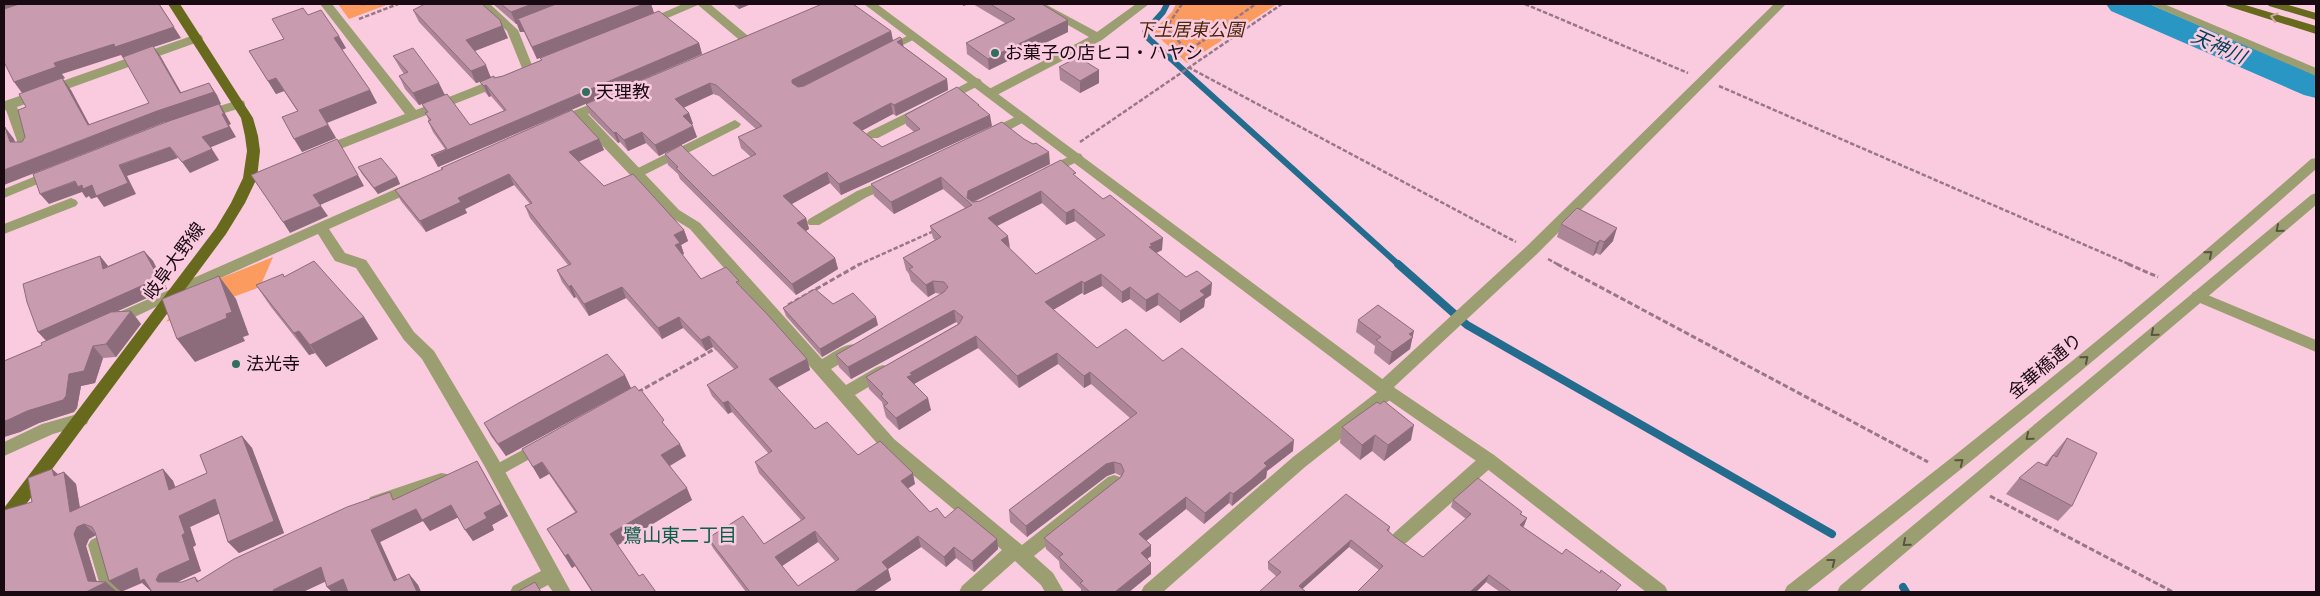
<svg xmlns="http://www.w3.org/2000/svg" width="2320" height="596" font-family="'Crimson Pro','Noto Sans JP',serif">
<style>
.green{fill:#fc9b5f}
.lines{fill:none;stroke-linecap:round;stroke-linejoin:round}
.stream-far1{stroke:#246c8e;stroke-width:6}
.stream{stroke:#246c8e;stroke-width:8}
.river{fill:#2996c3;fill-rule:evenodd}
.path-far1{stroke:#997886;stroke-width:2.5;stroke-dasharray:4.5 2;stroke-linecap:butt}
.path{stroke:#997886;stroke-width:3;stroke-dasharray:5.5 2.5;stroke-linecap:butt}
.service{fill:#9b9e70;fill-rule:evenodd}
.minor{fill:#9b9e70;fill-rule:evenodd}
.tertiary{fill:#9b9e70;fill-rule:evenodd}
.primary{fill:#676a1c;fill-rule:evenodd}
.wall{fill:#ac8596;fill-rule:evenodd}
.shaded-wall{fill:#8c6c7a;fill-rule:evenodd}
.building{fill:#c89bae;stroke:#8c6c7a;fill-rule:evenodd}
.oneway{stroke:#c7a99b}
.oneway2{stroke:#5a5440}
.poi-dot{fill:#316f5d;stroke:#facbdf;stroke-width:2}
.labels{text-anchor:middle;stroke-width:5;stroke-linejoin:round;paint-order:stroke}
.park-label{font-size:18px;font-style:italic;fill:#4b240a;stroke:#facbdf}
.poi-label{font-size:18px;fill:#190a11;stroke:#facbdf;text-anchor:start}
.street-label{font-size:18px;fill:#190a11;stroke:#facbdf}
.water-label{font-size:19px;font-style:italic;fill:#003f56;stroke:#facbdf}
.neighbourhood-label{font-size:19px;fill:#0d5e4a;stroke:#facbdf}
</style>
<rect width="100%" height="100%" fill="#facbdf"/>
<path class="green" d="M 338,4 L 389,4 L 349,19 Z
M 1176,4 L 1274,4 L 1276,5 L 1187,63 L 1154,33 L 1154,30 L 1172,12 Z
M 273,257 L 260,287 L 166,322 L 189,291 Z"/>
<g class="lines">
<path class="stream-far1" d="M 1167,4 L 1163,12 L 1145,32 L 1148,38 L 1399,265"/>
<path class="stream" d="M 1398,264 L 1467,325 L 1832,534
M 1903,587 L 1906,592"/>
<path class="river" d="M 2106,4 L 2149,4 L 2316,75 L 2316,98 L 2304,95 L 2111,11 Z"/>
<path class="path-far1" d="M 361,4 L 367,4
M 1182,4 L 1166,28 L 1188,51 L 1256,4
M 1525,4 L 1688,73
M 359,19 L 398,4
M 1188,67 L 1516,242
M 1719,86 L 2131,265
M 1080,142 L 1282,4
M 1548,259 L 1559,265
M 858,265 L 934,231"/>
<path class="path" d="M 1557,264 L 1928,462
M 2128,264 L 2158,277
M 788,305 L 860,264
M 638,392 L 718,347
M 1990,496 L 2173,592"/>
<path class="service" d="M 913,33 L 919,36 L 917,38 L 891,51 L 887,52 L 881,49 Z
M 735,120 L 741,124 L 739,127 L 640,177 L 632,177 L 630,174 L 632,171 Z
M 1077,153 L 1081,154 L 1083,157 L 1081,160 L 1052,174 L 1044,174 L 1042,171 L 1044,168 Z
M 53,169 L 57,170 L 59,173 L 57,176 L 4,198 L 4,189 Z
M 178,286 L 183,288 L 185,291 L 183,294 L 120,324 L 110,324 L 108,320 L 110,316 Z
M 541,440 L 546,442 L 549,446 L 546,450 L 501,475 L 496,477 L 491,475 L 488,471 L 491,467 Z
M 441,473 L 447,474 L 449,479 L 447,484 L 376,509 L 370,507 L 368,502 L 370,497 Z"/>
<path class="minor" d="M 320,4 L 332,4 L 416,110 L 497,78 L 505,78 L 507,81 L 505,84 L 325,155 L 315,155 L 313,152 L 315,149 L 405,114 Z
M 477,4 L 490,4 L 518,30 L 534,70 L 532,73 L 524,73 L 507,31 Z
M 683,4 L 710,4 L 753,40 L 751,43 L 743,43 L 698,5 L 649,26 L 641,26 L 639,23 Z
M 1031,4 L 1045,4 L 1097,32 L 1136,4 L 1149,4 L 1102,40 L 995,96 L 987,96 L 985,93 L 987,90 L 1089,37 Z
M 1774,4 L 1786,4 L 1537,254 L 1394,387 L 1397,392 L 1395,396 L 1305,467 L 1163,592 L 1141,592 L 1144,586 L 1293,457 L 1377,392 L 1375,388 L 1377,384 L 1527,246 Z
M 2149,4 L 2164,4 L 2316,68 L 2316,76 Z
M 197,34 L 201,35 L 203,38 L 201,41 L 17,107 L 33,149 L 31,152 L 21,152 L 6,110 L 4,111 L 5,101 Z
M 976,78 L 980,79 L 982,82 L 980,85 L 949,101 L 944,102 L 938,98 Z
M 606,98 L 612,102 L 611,105 L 588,114 L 679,210 L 700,223 L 822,359 C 833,353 847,341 859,345 L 861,349 L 859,353 L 831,369 L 846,385 L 877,367 L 883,365 L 889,367 L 891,371 L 889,375 L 855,395 L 894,439 L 1022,545 L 1108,477 L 1114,475 L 1120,477 L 1123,482 L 1120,487 L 1034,556 L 1053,573 L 1064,592 L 1045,592 L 1041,585 L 1015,561 L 980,592 L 959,592 L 962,586 L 1002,550 L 882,449 L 690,229 L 669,216 L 577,119 L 558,126 L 551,122 L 553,119 Z
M 239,100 L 244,101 L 245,104 L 244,107 L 205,119 L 199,115 L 200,112 Z
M 923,105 L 928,106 L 929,109 L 928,112 L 878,138 L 868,138 L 866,135 L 868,132 Z
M 1023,113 L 1029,117 L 1028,120 L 994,138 L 984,138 L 982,135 L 984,132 Z
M 891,177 L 898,181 L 896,184 L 867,197 L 819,225 L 809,225 L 807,222 L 809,219 L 857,191 Z
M 416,180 L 423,185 L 421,188 L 329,229 L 345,253 L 366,260 L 414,332 L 434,351 L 497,457 L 571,592 L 553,592 L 548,585 L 535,592 L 510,592 L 513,586 L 541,571 L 485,467 L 422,359 L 404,340 L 356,268 L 335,261 L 318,234 L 183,295 L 173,295 L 171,291 L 173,287 Z
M 71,198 L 76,200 L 78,203 L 76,206 L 4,234 L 4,224 Z
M 2198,291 L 2316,340 L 2316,352 L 2193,300 L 2191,296 L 2193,292 Z
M 81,413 L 87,414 L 89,419 L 87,424 L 53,434 L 4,456 L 4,442 L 42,424 Z
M 1488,453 L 1494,455 L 1496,460 L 1494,465 L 1406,543 L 1400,546 L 1394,543 L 1391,538 L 1394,533 L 1482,455 Z
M 97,537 L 103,540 L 106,545 L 120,592 L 102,592 L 88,545 L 91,540 Z"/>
<path class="tertiary" d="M 864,4 L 877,4 L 1389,384 L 1494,455 L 1665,586 L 1668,592 L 1646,592 L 1482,465 L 1377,392 Z
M 2316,158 L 2316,169 C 2151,316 1980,456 1806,592 L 1784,592 L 1787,586 C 1965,449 2142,308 2311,159 Z
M 2316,193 L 2316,205 L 1859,592 L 1837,592 L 1840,586 L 2311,195 Z"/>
<path class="primary" d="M 168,4 L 180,4 L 253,118 L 258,136 L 260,151 L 257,178 L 245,203 L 226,234 L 10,526 L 4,528 L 4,508 L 216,228 L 231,203 L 243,178 L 247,151 L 245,136 L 241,118 Z
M 2225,4 L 2242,4 L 2316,26 L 2316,34 L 2227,6 Z
M 2267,4 L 2285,4 L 2316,13 L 2316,20 L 2269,6 Z"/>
</g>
<path class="wall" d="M 493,4 L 651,4 L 654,13 L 699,43 L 702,54 L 438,167 L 431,155 L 445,149 L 433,132 L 428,121 L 429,121 L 422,104 L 436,99 L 419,105 L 405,89 L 399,76 L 404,74 L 400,68 L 393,56 L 445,95 L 470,125 L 504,111 L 491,96 L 489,97 L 485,92 L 480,82 L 476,83 L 419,22 L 413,10 L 508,38 L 475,51 L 491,77 L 494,78 L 503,76 L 541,60 L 540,58 L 537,59 L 524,32 L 520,32 L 517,24 L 516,24 Z
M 733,4 L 751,4 L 739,9 Z
M 973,4 L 1042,4 L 1068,20 L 1068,32 L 989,70 L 967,54 L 966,43 L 1005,23 Z
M 308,15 L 346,48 L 342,50 L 370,90 L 377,103 L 327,122 L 336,138 L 302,152 L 298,112 L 284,91 L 276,94 L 249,51 L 284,39 Z
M 891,31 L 893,41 L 904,47 L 947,79 L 948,90 L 896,116 L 893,114 L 862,130 L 882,147 L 914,132 L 906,125 L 905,115 L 979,105 L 980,107 L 992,126 L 841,195 L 830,183 L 792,204 L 806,218 L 809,229 L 806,231 L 835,258 L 838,269 L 796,295 L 680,179 L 678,174 L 668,165 L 665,154 L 713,176 L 751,157 L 741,148 L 738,137 L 756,129 L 719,96 L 713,94 L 684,107 L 689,113 L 693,124 L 691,124 L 697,137 L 659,156 L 646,143 L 628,151 L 620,142 L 618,143 L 590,115 L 586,104 Z
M 1059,67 L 1099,70 L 1099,83 L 1080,93 L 1060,80 Z
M 599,139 L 604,150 L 578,161 L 604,186 L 684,230 L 688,241 L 681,245 L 684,254 L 682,255 L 701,279 L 741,287 L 807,359 L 810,370 L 777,388 L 815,429 L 858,455 L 915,484 L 908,488 L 930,512 L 945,518 L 997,539 L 998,549 L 974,572 L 956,558 L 946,567 L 921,547 L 888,569 L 891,580 L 873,592 L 746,592 L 713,548 L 708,538 L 764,544 L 801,520 L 759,473 L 755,462 L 769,454 L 732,412 L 728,414 L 712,396 L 707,385 L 734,369 L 713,347 L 706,351 L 683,328 L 662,339 L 626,298 L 589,316 L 576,297 L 574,298 L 562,282 L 557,270 L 568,265 L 530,218 L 525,206 L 530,204 L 514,185 L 465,209 L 467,213 L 426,232 L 401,201 L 395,190 ZM 818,542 L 836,562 L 798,586 L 782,566 Z
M 1050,164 L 974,202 L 980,201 L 1076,177 L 1162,250 L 1156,253 L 1186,277 L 1211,295 L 1205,299 L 1204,307 L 1180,323 L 1158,305 L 1146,312 L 1130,299 L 1122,303 L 1102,286 L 1084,295 L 1082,293 L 1053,310 L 1097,348 L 1163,361 L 1293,451 L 1267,471 L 1266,478 L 1250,491 L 1232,506 L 1229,503 L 1204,524 L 1186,509 L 1146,540 L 1151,556 L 1147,559 L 1151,563 L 1151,574 L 1129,592 L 1081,592 L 1081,589 L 1060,568 L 1059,561 L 1046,549 L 1044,538 L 1121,476 L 1115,473 L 1107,476 L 1027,537 L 1010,522 L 1009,510 L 1130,418 L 1091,384 L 1084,388 L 1058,364 L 1019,388 L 978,348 L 914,384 L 931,410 L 899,430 L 886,417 L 882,402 L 869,389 L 866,377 L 958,324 L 956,322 L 851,379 L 839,367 L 836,355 L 942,294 L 935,293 L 928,297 L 911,281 L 909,274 L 906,270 L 903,258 L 935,240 L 933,238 L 930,226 L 965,208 L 943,189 L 894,214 L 874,196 L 871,184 ZM 1042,203 L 1066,225 L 1075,221 L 1097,240 L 1036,274 L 1009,248 L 997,226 Z
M 358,167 L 397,177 L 400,184 L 378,194 L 362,174 Z
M 1561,224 L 1613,241 L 1600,255 L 1596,253 L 1593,256 L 1557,237 Z
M 144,251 L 153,261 L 167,289 L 116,312 L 131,311 L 141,324 L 116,357 L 103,358 L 95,383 L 81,386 L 77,408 L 74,412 L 39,423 L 20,432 L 4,437 L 4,361 L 42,345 L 46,341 L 38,332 L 100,256 L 108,266 Z
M 256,285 L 364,317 L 378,339 L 326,367 L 315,353 L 309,355 L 271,307 Z
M 783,308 L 878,325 L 822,357 L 786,316 Z
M 1358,320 L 1412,336 L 1410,349 L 1389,365 L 1374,353 L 1375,346 L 1356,332 Z
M 631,388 L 506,456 L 491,436 L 484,423 Z
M 1342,427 L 1411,440 L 1384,461 L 1372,451 L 1360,460 L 1340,443 Z
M 668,429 L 686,456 L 670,466 L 692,500 L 617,546 L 639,576 L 656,592 L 592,592 L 575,566 L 572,568 L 547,529 L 575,512 L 549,474 L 540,479 L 522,449 Z
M 242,436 L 252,448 L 284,533 L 239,553 L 228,542 L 219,513 L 190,527 L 196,545 L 193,547 L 201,571 L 177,582 L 182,582 L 195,577 L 199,581 L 395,499 L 484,473 L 508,516 L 492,525 L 494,530 L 473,541 L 458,517 L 430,531 L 423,521 L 380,542 L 397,580 L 409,574 L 418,585 L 421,592 L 332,592 L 327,587 L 325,581 L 303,592 L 152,592 L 96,535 L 89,539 L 86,546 L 97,582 L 106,582 L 117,592 L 4,592 L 32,502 L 52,469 L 58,474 L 64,472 L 76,484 L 80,507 L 163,469 L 173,481 L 176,488 L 207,473 Z
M 2067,438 L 2072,506 L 2058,521 L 2006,494 L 2019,478 L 2044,465 Z
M 1453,500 L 1522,512 L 1521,514 L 1527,518 L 1523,527 L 1562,554 L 1617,592 L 1500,592 L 1486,582 L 1476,592 L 1357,592 L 1379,570 L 1349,547 L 1302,589 L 1276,576 L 1268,569 L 1268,562 L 1390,527 L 1389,532 L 1395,537 L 1423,557 L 1466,519 L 1451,507 Z"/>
<path class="shaded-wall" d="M 4,4 L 33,4 L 4,13 Z
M 159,4 L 181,38 L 154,47 L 161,57 L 186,101 L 209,83 L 217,95 L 221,104 L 220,104 L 226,115 L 231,124 L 229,125 L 236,137 L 209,148 L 165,122 L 4,185 L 4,170 L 95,135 L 22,93 L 14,82 L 54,63 ZM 154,47 L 180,93 L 95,135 L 71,90 L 63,79 L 65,78 L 62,74 L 121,55 L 123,58 Z
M 532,4 L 566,4 L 524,32 L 520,32 L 517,24 L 516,24 L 511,12 Z
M 644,4 L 651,4 L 654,13 L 537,59 L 532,47 Z
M 738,4 L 751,4 L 739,9 Z
M 963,4 L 970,4 L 963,6 Z
M 500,20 L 508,38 L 472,52 L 466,40 Z
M 1068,20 L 1068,32 L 989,70 L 988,59 Z
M 891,31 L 893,41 L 795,90 L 792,83 L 792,80 Z
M 339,36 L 346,48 L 341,50 L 334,38 Z
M 902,39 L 904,49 L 897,42 Z
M 699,43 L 702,54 L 438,167 L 433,156 Z
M 486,65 L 491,78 L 476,83 L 471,71 Z
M 1099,70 L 1099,83 L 1080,93 L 1080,81 Z
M 276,78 L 284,91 L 276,94 L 268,81 Z
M 947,79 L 948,90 L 896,116 L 894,105 Z
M 439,83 L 445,95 L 419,105 L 413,93 Z
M 710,83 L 713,94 L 679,110 L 675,99 Z
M 486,85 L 491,96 L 489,97 L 484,86 Z
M 370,90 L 377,103 L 327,123 L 319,110 Z
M 891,103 L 893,114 L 856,134 L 853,123 Z
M 689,113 L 693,124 L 686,127 L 683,116 Z
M 990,115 L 992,126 L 841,195 L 839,184 Z
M 328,125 L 336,138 L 302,152 L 294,139 Z
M 693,126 L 697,137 L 659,156 L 655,145 Z
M 5,127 L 14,139 L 20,154 L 10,142 Z
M 616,132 L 620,142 L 618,143 L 614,133 Z
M 642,132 L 646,143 L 628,151 L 624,140 Z
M 599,139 L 604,150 L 574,164 L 569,152 Z
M 170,147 L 178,158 L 127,176 L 136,194 L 104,207 L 97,197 L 91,199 L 89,196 L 86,198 L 82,192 L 49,204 L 40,194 Z
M 212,149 L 219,160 L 190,173 L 182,162 Z
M 1049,152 L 1050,164 L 970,203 L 967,198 L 968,191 Z
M 827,172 L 830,183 L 786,207 L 783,196 Z
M 509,174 L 514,185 L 465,209 L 467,213 L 426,232 L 420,221 L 458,198 Z
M 358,175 L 364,186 L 320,205 L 313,195 Z
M 397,177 L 400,184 L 378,194 L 374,188 Z
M 941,177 L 943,189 L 894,214 L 891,202 Z
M 1041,191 L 1042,203 L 989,230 L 988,218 Z
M 321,206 L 328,216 L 290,233 L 283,222 Z
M 1074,209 L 1075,221 L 1066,225 L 1066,213 Z
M 806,218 L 809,229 L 800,234 L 797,223 Z
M 1617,228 L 1613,241 L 1600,255 L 1604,242 Z
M 684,230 L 688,241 L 681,245 L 684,254 L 679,256 L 675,245 L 674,235 Z
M 1008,236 L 1010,248 L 1001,240 Z
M 1163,238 L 1162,250 L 1152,255 L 1149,247 L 1150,244 Z
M 1600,240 L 1596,253 L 1593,256 L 1597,243 Z
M 144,251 L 153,261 L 167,289 L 48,342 L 38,332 Z
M 100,256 L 108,266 L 103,269 Z
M 835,258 L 838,269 L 796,295 L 792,284 Z
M 1101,274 L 1102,286 L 1084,295 L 1084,283 Z
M 219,276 L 236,299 L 249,335 L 243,337 L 245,341 L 195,362 L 177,339 L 226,314 Z
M 933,281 L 935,293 L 928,297 L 926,285 Z
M 1082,281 L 1082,293 L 1046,314 L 1045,302 Z
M 1212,283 L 1211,295 L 1205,299 L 1204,307 L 1180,323 L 1180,311 L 1200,291 Z
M 571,285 L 576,297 L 574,298 L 569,287 Z
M 622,287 L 626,298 L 589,316 L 584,304 Z
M 1130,287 L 1130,299 L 1122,303 L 1122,292 Z
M 1158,293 L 1158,305 L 1146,312 L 1146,300 Z
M 954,310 L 956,322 L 851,379 L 848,367 Z
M 131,311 L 141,324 L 116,357 L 106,344 Z
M 364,317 L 378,339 L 326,367 L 310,345 Z
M 679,317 L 683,328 L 662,339 L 658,328 Z
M 876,317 L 878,325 L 822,357 L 820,349 Z
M 299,331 L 315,353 L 309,355 L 294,333 Z
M 1414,331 L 1410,349 L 1389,365 L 1392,352 L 1409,334 Z
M 709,336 L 713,347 L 706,351 L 701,340 Z
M 976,336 L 978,348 L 914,384 L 907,377 L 910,373 Z
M 93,346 L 103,358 L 95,383 L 81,386 L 77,408 L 74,412 L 39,423 L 20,432 L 4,437 L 4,421 L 27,411 L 69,374 Z
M 1057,353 L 1058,364 L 1019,388 L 1017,376 Z
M 807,359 L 810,370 L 772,390 L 769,379 Z
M 1090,372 L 1091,384 L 1084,388 L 1084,376 Z
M 625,375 L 631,388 L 506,456 L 498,444 Z
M 928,398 L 931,410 L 899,430 L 896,418 Z
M 728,401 L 732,412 L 728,414 L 723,403 Z
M 1414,425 L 1411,440 L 1384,461 L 1388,445 Z
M 1375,435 L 1372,451 L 1360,460 L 1362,445 Z
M 242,436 L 252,448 L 284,533 L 239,553 L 228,542 Z
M 1294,440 L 1293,451 L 1267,471 L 1266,478 L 1250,491 L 1232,506 L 1233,494 L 1264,463 Z
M 680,444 L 686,456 L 667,467 L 661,455 Z
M 477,461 L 508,516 L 492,525 L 494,530 L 473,541 L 465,530 L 484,513 Z
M 542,462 L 549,474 L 540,479 L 533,467 Z
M 1114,462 L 1115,473 L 1107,476 L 1027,537 L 1026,526 L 1106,464 Z
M 52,469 L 64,480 L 54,476 Z
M 163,469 L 173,481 L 180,502 L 169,490 Z
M 64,472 L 76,484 L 82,523 L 70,512 Z
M 913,473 L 915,484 L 904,491 L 901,481 Z
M 687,488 L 692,500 L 616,546 L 610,534 Z
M 1230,492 L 1229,503 L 1204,524 L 1205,513 Z
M 1186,497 L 1186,509 L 1140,546 L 1139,534 Z
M 215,499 L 225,511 L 190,527 L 196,545 L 193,547 L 201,571 L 171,585 L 158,582 L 156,580 L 182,535 L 179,516 Z
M 451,505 L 459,517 L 430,531 L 423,521 L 380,542 L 403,592 L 394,581 L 371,530 L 416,509 Z
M 1527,518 L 1524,526 L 1518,532 L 1520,525 Z
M 84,524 L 96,535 L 89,539 L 86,546 L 98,586 L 106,582 L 117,592 L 86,592 L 88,581 L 74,534 L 77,527 Z
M 815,531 L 818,542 L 779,568 L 775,557 Z
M 918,536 L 921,547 L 888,569 L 891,580 L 873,592 L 854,592 L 882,562 Z
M 997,539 L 998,549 L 974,572 L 972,561 Z
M 1351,540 L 1349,547 L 1299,592 L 1299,586 Z
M 1151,545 L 1151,556 L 1141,564 L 1141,553 Z
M 954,547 L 956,558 L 946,567 L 944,557 Z
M 568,554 L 575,566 L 572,568 L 565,556 Z
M 1151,563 L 1151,574 L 1129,592 L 1115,592 Z
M 321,567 L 331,579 L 303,592 L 274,592 L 273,590 Z
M 137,568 L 149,580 L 152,592 L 142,583 L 121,592 L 109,581 Z
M 409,574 L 418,585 L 421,592 L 417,592 Z
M 1489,575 L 1486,582 L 1476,592 L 1470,592 Z
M 343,579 L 350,592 L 332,592 L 327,587 Z"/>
<path class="building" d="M 19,4 L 159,4 L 174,27 L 115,47 L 114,44 L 54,63 L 56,67 L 14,82 L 4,62 L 4,9 Z
M 425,4 L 482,4 L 500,20 L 502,26 L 466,40 L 486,65 L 471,71 L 413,10 Z
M 501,4 L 532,4 L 511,12 Z
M 556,4 L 644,4 L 532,47 L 519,20 L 515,20 Z
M 822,4 L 853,4 L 891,31 L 792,80 L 792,83 L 798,87 L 804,86 L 900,37 L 902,39 L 897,42 L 947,79 L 894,105 L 891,103 L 853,123 L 882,147 L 920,129 L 905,115 L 957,87 L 979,105 L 978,105 L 990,115 L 839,184 L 827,172 L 783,196 L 806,218 L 797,223 L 835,258 L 792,284 L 676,168 L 678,167 L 665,154 L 681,145 L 713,176 L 756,154 L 738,137 L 762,126 L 716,85 L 710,83 L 675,99 L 689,113 L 683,116 L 693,126 L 655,145 L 642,132 L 624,140 L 616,132 L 614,133 L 586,104 Z
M 990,4 L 1042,4 L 1068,20 L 988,59 L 966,43 L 1015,19 Z
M 303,8 L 308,15 L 321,10 L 339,36 L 334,38 L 370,90 L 319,110 L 328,125 L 294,139 L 282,117 L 298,111 L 276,78 L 268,81 L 249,51 L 284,39 L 272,19 Z
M 659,11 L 699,43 L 433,156 L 431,155 L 447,149 L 428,121 L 431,120 L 425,113 L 428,112 L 422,104 L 447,94 L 470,125 L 506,110 L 486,85 L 484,86 L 480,82 L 494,76 L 494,78 L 503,76 L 542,60 L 540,58 Z
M 153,46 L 180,93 L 209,83 L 214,92 L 157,111 L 4,170 L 4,128 L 5,127 L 10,142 L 22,142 L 25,137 L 18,110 L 26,107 L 19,94 L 62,78 L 88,125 L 149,103 L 123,57 Z
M 413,48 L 439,83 L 413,93 L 399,76 L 408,72 L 393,56 Z
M 1078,57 L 1099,70 L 1080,81 L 1059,67 Z
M 219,104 L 224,114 L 222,114 L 229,127 L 202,137 L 212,149 L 182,162 L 170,147 L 119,165 L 128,183 L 96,196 L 92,185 L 83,189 L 82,185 L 78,187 L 75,181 L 40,194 L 33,174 L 169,121 Z
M 572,110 L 599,139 L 569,152 L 604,186 L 633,174 L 684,230 L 674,235 L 680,243 L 675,245 L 701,279 L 726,267 L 739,281 L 736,282 L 767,314 L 807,359 L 769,379 L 815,429 L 827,422 L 858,455 L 880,441 L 913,473 L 901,481 L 930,512 L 937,508 L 945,518 L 958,507 L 997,539 L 972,561 L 954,547 L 944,557 L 918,536 L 882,562 L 888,569 L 854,592 L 750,592 L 708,538 L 743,516 L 764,544 L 805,518 L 755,462 L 772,451 L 728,401 L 723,403 L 707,385 L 738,367 L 709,336 L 701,340 L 679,317 L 658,328 L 622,287 L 584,304 L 571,285 L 569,287 L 557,270 L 571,264 L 525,206 L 532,203 L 509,174 L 458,198 L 461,202 L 420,221 L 395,190 L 443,169 L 441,168 ZM 815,531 L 839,559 L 798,586 L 775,557 Z
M 1002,122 L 1024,139 L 1033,144 L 1036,143 L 1049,152 L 968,191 L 967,198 L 973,202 L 980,201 L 1061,160 L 1076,173 L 1073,174 L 1103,199 L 1110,195 L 1163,238 L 1150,244 L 1152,246 L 1149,247 L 1186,277 L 1197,271 L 1212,283 L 1200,291 L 1205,295 L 1180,311 L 1158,293 L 1146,300 L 1130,287 L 1122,292 L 1101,274 L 1084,283 L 1082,281 L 1045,302 L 1097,348 L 1126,329 L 1163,361 L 1182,348 L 1294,440 L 1264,463 L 1267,466 L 1251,480 L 1233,494 L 1230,492 L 1205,513 L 1186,497 L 1139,534 L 1151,545 L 1141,553 L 1151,563 L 1115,592 L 1090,592 L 1080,583 L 1083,581 L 1059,557 L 1063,554 L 1044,538 L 1121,477 L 1124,471 L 1121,464 L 1114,462 L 1106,464 L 1026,526 L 1009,510 L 1137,413 L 1090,372 L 1084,376 L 1057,353 L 1017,376 L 976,336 L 910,373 L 912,375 L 907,377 L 928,398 L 896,418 L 884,406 L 888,403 L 881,396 L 883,394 L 866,377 L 959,324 L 963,317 L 954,310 L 848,367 L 836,355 L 944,292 L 948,287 L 944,282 L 933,281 L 926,285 L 909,269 L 913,267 L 903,258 L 941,237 L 930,226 L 972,205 L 941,177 L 891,202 L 871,184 ZM 1041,191 L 1066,213 L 1074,209 L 1105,235 L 1036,274 L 1001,240 L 1008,236 L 988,218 Z
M 337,139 L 358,175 L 313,195 L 321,206 L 283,222 L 251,175 Z
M 381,158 L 397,177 L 374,188 L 358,167 Z
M 1577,208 L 1617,228 L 1604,242 L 1600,240 L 1597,243 L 1561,224 Z
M 144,251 L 159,278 L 38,332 L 27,302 L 23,284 L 100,256 L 103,269 Z
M 314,261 L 364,317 L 310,345 L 299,331 L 294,333 L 256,285 L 283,274 L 284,277 Z
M 219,276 L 232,312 L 226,314 L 227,318 L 177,339 L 162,299 Z
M 815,289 L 833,304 L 853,293 L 876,317 L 820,349 L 783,308 Z
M 1378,305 L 1414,331 L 1409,334 L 1413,337 L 1392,352 L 1376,340 L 1381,337 L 1358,320 Z
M 131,311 L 106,344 L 93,346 L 84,371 L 69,374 L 66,396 L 63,400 L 27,411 L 8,420 L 4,421 L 4,361 L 42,345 L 41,343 L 111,312 Z
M 607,354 L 625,375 L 498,444 L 484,423 L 517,404 Z
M 635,386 L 639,391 L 641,390 L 664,420 L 662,422 L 680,444 L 661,455 L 687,488 L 610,534 L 639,576 L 643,574 L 656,592 L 593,592 L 568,554 L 565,556 L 547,529 L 577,512 L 542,462 L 533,467 L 522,449 Z
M 1384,401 L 1414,425 L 1388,445 L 1375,435 L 1362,445 L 1342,427 L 1377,402 L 1380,404 Z
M 242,436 L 274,521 L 228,542 L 215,499 L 179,516 L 185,533 L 182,535 L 190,560 L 159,574 L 156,580 L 158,582 L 182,582 L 195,577 L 197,582 L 234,559 L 347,507 L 390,492 L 393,500 L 477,461 L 501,504 L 484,513 L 487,518 L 465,530 L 451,505 L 422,520 L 416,509 L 371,530 L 394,581 L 409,574 L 417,592 L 348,592 L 343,579 L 327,587 L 321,567 L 273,590 L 274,592 L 152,592 L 144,579 L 140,581 L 137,568 L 109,581 L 95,532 L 92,527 L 84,524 L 77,527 L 74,534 L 88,581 L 106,582 L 86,592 L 4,592 L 4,510 L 32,502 L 28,478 L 52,469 L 54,476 L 64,472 L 70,512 L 163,469 L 169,490 L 207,473 L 200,455 Z
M 2067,438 L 2097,453 L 2072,506 L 2019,478 L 2038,462 L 2047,466 L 2053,455 L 2057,457 Z
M 1478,478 L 1522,512 L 1520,514 L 1527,518 L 1520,525 L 1562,554 L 1566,549 L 1600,573 L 1601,570 L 1621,585 L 1616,591 L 1617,592 L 1512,592 L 1489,575 L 1470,592 L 1357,592 L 1383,566 L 1351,540 L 1299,586 L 1306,592 L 1259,592 L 1281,572 L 1268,562 L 1346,494 L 1390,527 L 1387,530 L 1395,537 L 1423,557 L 1471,514 L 1453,500 Z
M 535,582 L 541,592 L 517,592 Z"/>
<defs><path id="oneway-chevron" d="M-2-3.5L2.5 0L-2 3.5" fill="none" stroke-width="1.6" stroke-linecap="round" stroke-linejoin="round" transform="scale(1.25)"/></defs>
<use class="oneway" href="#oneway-chevron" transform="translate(2274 17) rotate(-163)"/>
<g class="oneway2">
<use href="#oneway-chevron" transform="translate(2279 229) rotate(140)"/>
<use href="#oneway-chevron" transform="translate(2209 254) rotate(-40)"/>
<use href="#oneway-chevron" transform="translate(2154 333) rotate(140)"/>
<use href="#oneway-chevron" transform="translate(2085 359) rotate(-40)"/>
<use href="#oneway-chevron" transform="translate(2029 437) rotate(140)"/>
<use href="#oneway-chevron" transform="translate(1960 462) rotate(-39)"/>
<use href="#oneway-chevron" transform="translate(1906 543) rotate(140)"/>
<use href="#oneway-chevron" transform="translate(1832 562) rotate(-38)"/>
</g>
<g class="poi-dot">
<circle cx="995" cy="53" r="5"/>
<circle cx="586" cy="92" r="5"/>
<circle cx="236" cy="364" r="5"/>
</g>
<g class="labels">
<g class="park-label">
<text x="1190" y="36">下土居東公園</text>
</g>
<g class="poi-label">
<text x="1005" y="59">お菓子の店ヒコ・ハヤシ</text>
<text x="596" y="98">天理教</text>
<text x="246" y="370">法光寺</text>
</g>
<g class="street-label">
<text transform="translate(174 261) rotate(-54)" y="6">岐阜大野線</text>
<text transform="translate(2045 366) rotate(-40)" y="6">金華橋通り</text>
</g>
<g class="water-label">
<text transform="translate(2219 46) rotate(24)" y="7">天神川</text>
</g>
<g class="neighbourhood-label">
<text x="680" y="542">鷺山東二丁目</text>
</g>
</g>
<rect width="2320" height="596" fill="none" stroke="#190a11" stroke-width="10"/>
</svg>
